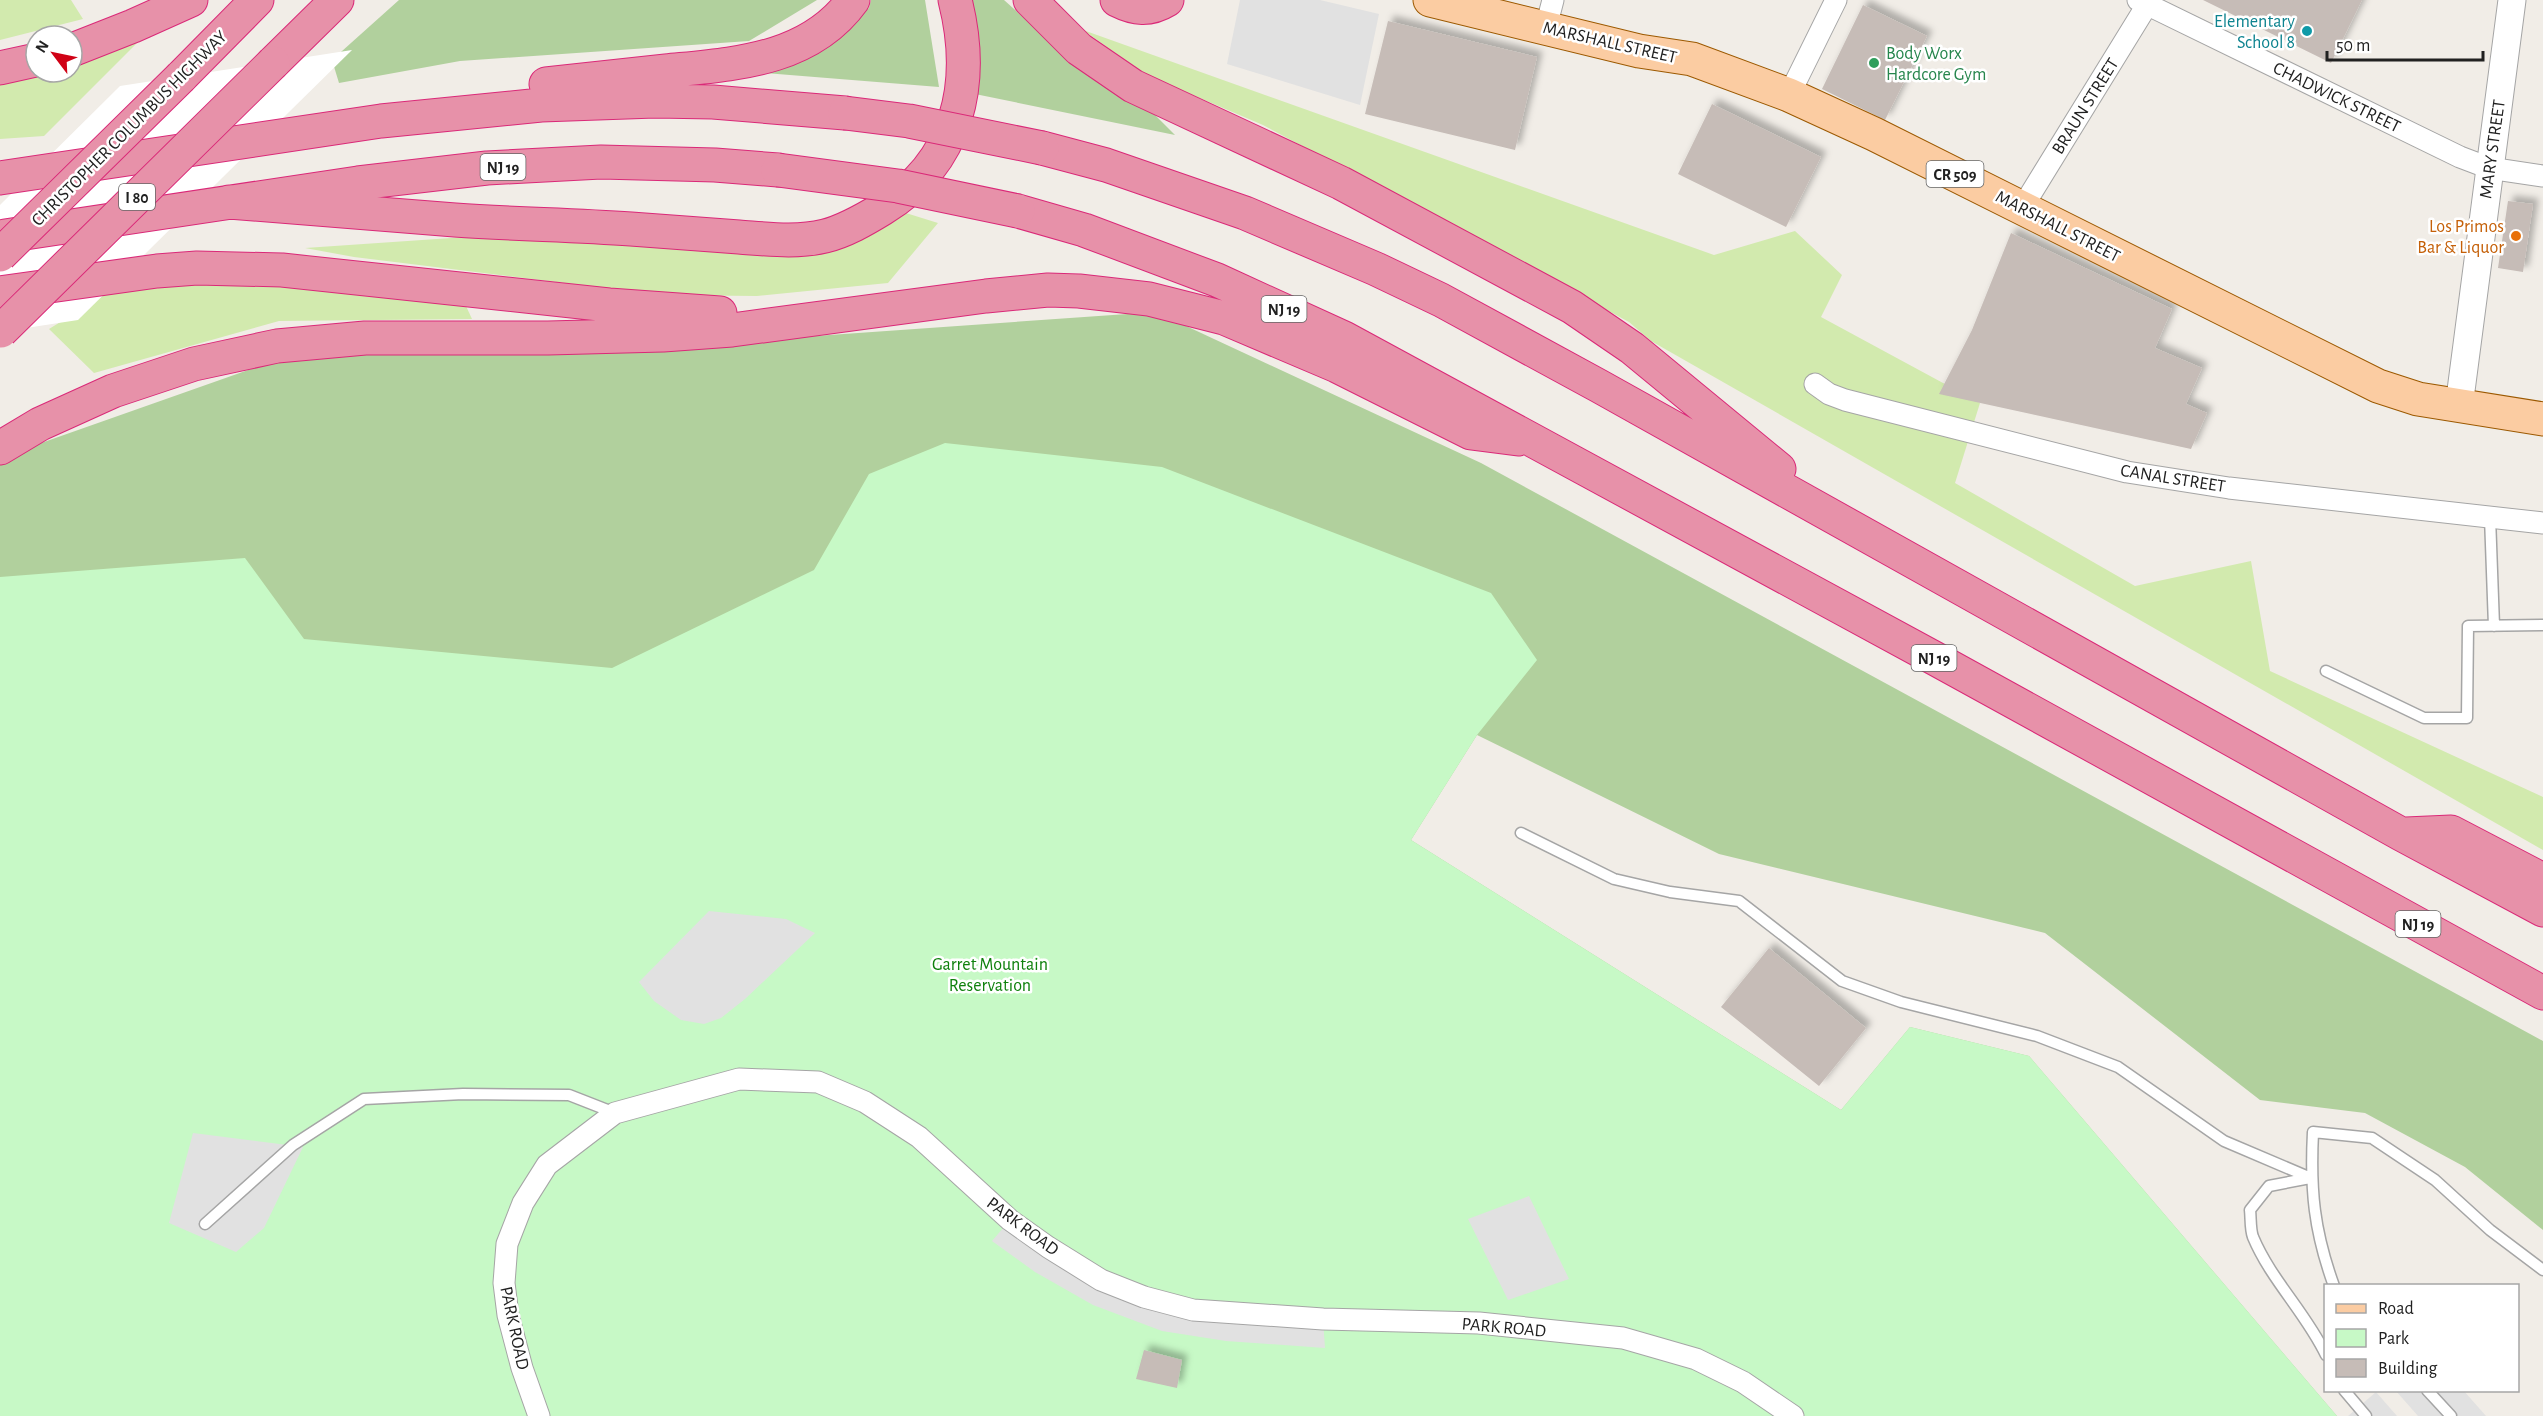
<svg xmlns="http://www.w3.org/2000/svg" width="2543" height="1416" font-family="'Alegreya Sans',sans-serif">
<style>
.grass{fill:#d2eaae}
.forest{fill:#b1d09d}
.park{fill:#c7f9c6}
.parking{fill:#e1e1e1}
.pier{fill:#fff}
.building{fill:#c6bcb7;filter:url(#shadow)}
.lines{fill:none;stroke-linecap:round;stroke-linejoin:round}
.service-casing{stroke:#a5a5a5;stroke-width:13}
.minor-casing{stroke:#a5a5a5;stroke-width:23}
.tertiary-casing{stroke:#a5a5a5;stroke-width:29}
.primary-casing{stroke:#9c5901;stroke-width:35}
.motorway-casing{stroke:#da2978;stroke-width:35}
.service{stroke:#fff;stroke-width:10}
.minor{stroke:#fff;stroke-width:21}
.tertiary{stroke:#fff;stroke-width:27}
.primary{stroke:#fbcca2;stroke-width:33}
.motorway{stroke:#e791a9;stroke-width:33}
.motorway-bridge-casing{stroke:#da2978;stroke-width:35;stroke-linecap:butt}
.motorway-bridge{stroke:#e791a9;stroke-width:33}
.culture-dot{fill:#0f9aa8;stroke:#fff;stroke-width:2}
.leisure-dot{fill:#2e9e5b;stroke:#fff;stroke-width:2}
.food-dot{fill:#e8710a;stroke:#fff;stroke-width:2}
.labels{text-anchor:middle;stroke-width:5;stroke-linejoin:round;paint-order:stroke}
.shield{fill:#fff;stroke:#646464;stroke-width:1.5}
.shield-label{font-size:16px;font-weight:bold;fill:#212121}
.culture-label{font-size:18px;fill:#0d838f;stroke:#fff;text-anchor:end}
.street-label{font-size:18px;fill:#212121;stroke:#fff}
.leisure-label{font-size:18px;fill:#27864d;stroke:#fff;text-anchor:start}
.food-label{font-size:18px;fill:#c56008;stroke:#fff;text-anchor:end}
.park-label{font-size:18px;fill:#0f810d;stroke:#fff}
</style>
<defs>
<filter id="shadow"><feDropShadow dx="5.5" dy="-5.5" stdDeviation="3" flood-color="#0004"/></filter>
</defs>
<rect width="100%" height="100%" fill="#f1ede7"/>
<path class="grass" d="M 0,0 L 71,0 L 83,19 L 0,40 Z
M 1083,30 L 1714,255 L 1795,231 L 1842,275 L 1821,317 L 1980,403 L 1955,483 L 2135,586 L 2251,561 L 2270,671 L 2543,797 L 2543,850 L 1651,341 L 1629,322 L 1263,125 L 1148,76 Z
M 140,40 L 44,136 L 0,139 L 0,82 C 24,79 48,72 72,72 L 72,64 Z
M 893,209 L 938,223 L 888,283 L 757,296 L 661,295 L 354,257 L 305,248 L 466,237 L 823,251 Z
M 221,281 L 466,306 L 472,319 L 279,321 L 94,373 L 49,329 L 106,294 Z"/>
<path class="forest" d="M 399,0 L 817,0 L 749,41 L 460,61 L 339,83 L 332,60 Z
M 871,0 L 925,0 L 939,87 L 765,73 L 869,8 Z
M 965,0 L 1004,0 L 1074,63 L 1155,115 L 1175,135 L 975,94 Z
M 1156,312 L 1481,463 L 2543,1041 L 2543,1230 L 2465,1167 L 2365,1113 L 2260,1100 L 2045,933 L 1719,854 L 1477,735 L 1411,840 L 1841,1110 L 1910,1027 L 2029,1056 L 2337,1416 L 0,1416 L 0,462 L 10,454 L 311,348 L 616,350 Z"/>
<path class="park" d="M 945,443 L 1162,467 L 1491,593 L 1537,660 L 1477,735 L 1411,840 L 1841,1110 L 1910,1027 L 2029,1056 L 2337,1416 L 0,1416 L 0,577 L 245,558 L 304,639 L 612,668 L 814,570 L 869,474 Z"/>
<path class="parking" d="M 1240,0 L 1320,0 L 1379,14 L 1360,105 L 1227,64 Z
M 709,911 L 786,919 L 815,933 L 745,999 L 721,1018 L 704,1024 L 681,1020 L 654,1001 L 639,982 Z
M 193,1133 L 303,1147 L 264,1228 L 236,1252 L 169,1223 Z
M 1529,1196 L 1569,1279 L 1508,1300 L 1468,1219 Z
M 1010,1220 L 1144,1297 L 1323,1319 L 1325,1348 L 1226,1341 L 1162,1331 L 1093,1305 L 1035,1272 L 992,1241 Z
M 2396,1391 L 2464,1391 L 2486,1416 L 2418,1416 Z
M 2376,1392 L 2397,1416 L 2348,1416 Z"/>
<path class="pier" d="M 352,50 L 78,320 L 0,332 L 0,205 L 120,86 Z"/>
<path class="building" d="M 2203,0 L 2362,0 L 2331,63 Z
M 1863,5 L 1927,36 L 1885,120 L 1822,89 Z
M 1388,21 L 1537,57 L 1515,150 L 1365,114 Z
M 1712,104 L 1821,157 L 1786,227 L 1678,174 Z
M 2508,201 L 2533,204 L 2523,272 L 2498,268 Z
M 2011,233 L 2172,309 L 2155,348 L 2202,368 L 2186,404 L 2207,413 L 2191,449 L 1939,394 L 1972,330 Z
M 1769,948 L 1866,1028 L 1819,1086 L 1721,1007 Z
M 1144,1350 L 1182,1360 L 1177,1388 L 1136,1379 Z"/>
<g class="lines">
<defs>
<path id="service" d="M 2490,517 L 2494,626
M 2326,671 L 2424,718 L 2467,718 L 2468,626 L 2543,625
M 1521,833 L 1614,879 L 1670,892 L 1739,901 L 1842,981 L 1901,1002 L 2037,1036 L 2118,1067 L 2224,1141 L 2311,1178
M 2310,1178 L 2269,1186 L 2250,1210 C 2251,1218 2250,1229 2253,1237 C 2271,1280 2306,1313 2326,1355
M 205,1224 L 293,1145 L 364,1099 L 463,1094 L 569,1095 L 615,1113
M 2334,1286 C 2314,1231 2310,1190 2313,1132 L 2372,1138 L 2435,1180 L 2490,1230 L 2543,1270
M 2344,1390 L 2366,1416
M 2427,1390 L 2451,1416"/>
<path id="minor" d="M 2138,0 L 2460,157 L 2489,168 L 2543,176
M 1546,27 L 1553,0
M 1789,95 L 1836,0
M 2022,208 L 2147,5
M 1815,384 L 1829,394 L 1845,400 L 2127,472 L 2229,488 L 2543,523
M 539,1416 L 522,1368 L 508,1315 L 504,1283 L 507,1244 L 523,1203 L 547,1165 L 615,1113 L 739,1079 L 818,1082 L 865,1102 L 919,1137 L 1010,1220 L 1048,1247 L 1101,1280 L 1144,1297 L 1193,1310 L 1323,1319 L 1479,1323 L 1623,1338 L 1696,1359 L 1743,1382 L 1793,1416"/>
<path id="tertiary" d="M 2459,406 L 2512,0"/>
<path id="primary" d="M 1430,0 L 1639,51 L 1692,59 L 1789,95 L 1874,134 L 2378,386 L 2418,399 L 2543,419"/>
<path id="motorway" d="M 1030,0 L 1079,49 L 1133,86 L 1341,183 L 1572,307 L 1632,348 L 1779,469
M 1117,0 C 1135,9 1149,11 1167,0
M 72,50 L 133,26 L 191,0
M 273,63 L 337,0
M 0,68 L 36,60
M 181,77 L 257,0
M 546,84 C 586,80 626,75 666,71 C 734,64 809,61 853,0
M 1042,148 L 1106,165 L 1245,213 L 1376,269 L 1441,300 L 1599,386 L 2401,834 L 2543,910
M 0,178 L 381,121 L 541,105 L 655,101 L 713,102 L 845,113
M 229,202 C 304,208 379,214 455,220 C 513,224 572,225 631,229 C 667,232 703,234 739,237 C 767,239 797,243 825,236 C 845,231 864,220 882,209 C 959,162 976,83 955,0
M 1018,211 L 1084,230 L 1217,280 L 1344,338 L 1934,658 L 2543,993
M 5,236 L 358,183 L 487,168 L 601,162 L 715,165 L 778,170
M 0,293 L 157,271 L 197,268 L 282,270 L 609,305 L 720,313
M 0,448 L 40,424 L 113,391 L 194,364 L 277,346 L 365,338 L 548,338 L 663,335 L 732,330 L 986,296 L 1048,290 L 1079,291 L 1149,299 L 1224,318 L 1337,366 L 1471,433 L 1518,439
M 2406,834 L 2451,832 L 2543,880"/>
</defs>
<use href="#service" class="service-casing"/>
<use href="#minor" class="minor-casing"/>
<use href="#tertiary" class="tertiary-casing"/>
<use href="#primary" class="primary-casing"/>
<use href="#motorway" class="motorway-casing"/>
<use href="#service" class="service"/>
<use href="#minor" class="minor"/>
<use href="#tertiary" class="tertiary"/>
<use href="#primary" class="primary"/>
<use href="#motorway" class="motorway"/>
<defs>
<path id="motorway-bridge" d="M 845,113 L 909,121 L 1042,148
M 778,170 L 898,186 L 1018,211
M 0,255 L 181,77
M 1,331 L 273,63"/>
</defs>
<use href="#motorway-bridge" class="motorway-bridge-casing"/>
<use href="#motorway-bridge" class="motorway-bridge"/>
</g>
<circle class="culture-dot" cx="2307" cy="31" r="6"/>
<circle class="leisure-dot" cx="1874" cy="63" r="6"/>
<circle class="food-dot" cx="2516" cy="236" r="6"/>
<g class="labels">
<g class="shield">
<rect x="480.5" y="154" width="45" height="26" rx="4.5"/>
<rect x="1926.5" y="161" width="57" height="26" rx="4.5"/>
<rect x="119" y="184" width="36" height="26" rx="4.5"/>
<rect x="1261.5" y="296" width="45" height="26" rx="4.5"/>
<rect x="1911.5" y="645" width="45" height="26" rx="4.5"/>
<rect x="2395.5" y="911" width="45" height="26" rx="4.5"/>
</g>
<g class="shield-label">
<text x="503" y="173">NJ 19</text>
<text x="1955" y="180">CR 509</text>
<text x="137" y="203">I 80</text>
<text x="1284" y="315">NJ 19</text>
<text x="1934" y="664">NJ 19</text>
<text x="2418" y="930">NJ 19</text>
</g>
<g class="culture-label">
<text x="2295" y="27">Elementary<tspan x="2295" dy="21">School 8</tspan></text>
</g>
<g class="street-label">
<text transform="translate(1610 42) rotate(13)" y="6">MARSHALL STREET</text>
<text transform="translate(2337 97) rotate(26)" y="6">CHADWICK STREET</text>
<text transform="translate(2085 106) rotate(-58)" y="6">BRAUN STREET</text>
<text transform="translate(129 128) rotate(-45)" y="6">CHRISTOPHER COLUMBUS HIGHWAY</text>
<text transform="translate(2492 149) rotate(-82)" y="6">MARY STREET</text>
<text transform="translate(2058 226) rotate(27)" y="6">MARSHALL STREET</text>
<text transform="translate(2173 478) rotate(9)" y="6">CANAL STREET</text>
<text transform="translate(1023 1226) rotate(37)" y="6">PARK ROAD</text>
<text transform="translate(1504 1327) rotate(5)" y="6">PARK ROAD</text>
<text transform="translate(515 1328) rotate(78)" y="6">PARK ROAD</text>
</g>
<g class="leisure-label">
<text x="1886" y="59">Body Worx<tspan x="1886" dy="21">Hardcore Gym</tspan></text>
</g>
<g class="food-label">
<text x="2504" y="232">Los Primos<tspan x="2504" dy="21">Bar &amp; Liquor</tspan></text>
</g>
<g class="park-label">
<text x="990" y="970">Garret Mountain<tspan x="990" dy="21">Reservation</tspan></text>
</g>
</g>
<rect x="2324" y="1284" width="195" height="108" fill="#ffffff" stroke="#a6a6a6" stroke-width="1.5"/>
<rect x="2336" y="1304" width="30" height="9" fill="#fbcca2" stroke="#a6a6a6" stroke-width="1.5"/>
<text x="2378" y="1314" font-size="18" fill="#212121">Road</text>
<rect x="2336" y="1329" width="30" height="18" fill="#c7f9c6" stroke="#a6a6a6" stroke-width="1.5"/>
<text x="2378" y="1344" font-size="18" fill="#212121">Park</text>
<rect x="2336" y="1359" width="30" height="18" fill="#c6bcb7" stroke="#a6a6a6" stroke-width="1.5"/>
<text x="2378" y="1374" font-size="18" fill="#212121">Building</text>
<g transform="translate(54 54) rotate(302)"><circle r="28" fill="#ffffff" stroke="#a6a6a6" stroke-width="1.5"/>
<path d="M0-4.5L10 22L0 15L-10 22Z" fill="#d00216"/>
<text y="-9" font-size="16" font-weight="bold" text-anchor="middle" fill="#212121">N</text>
</g>
<path d="M2327 51v9h156v-9" fill="none" stroke="#212121" stroke-width="3"/>
<text x="2336" y="51" font-size="18" fill="#212121" stroke="#ffffff" stroke-width="4.5" paint-order="stroke">50 m</text>
</svg>
